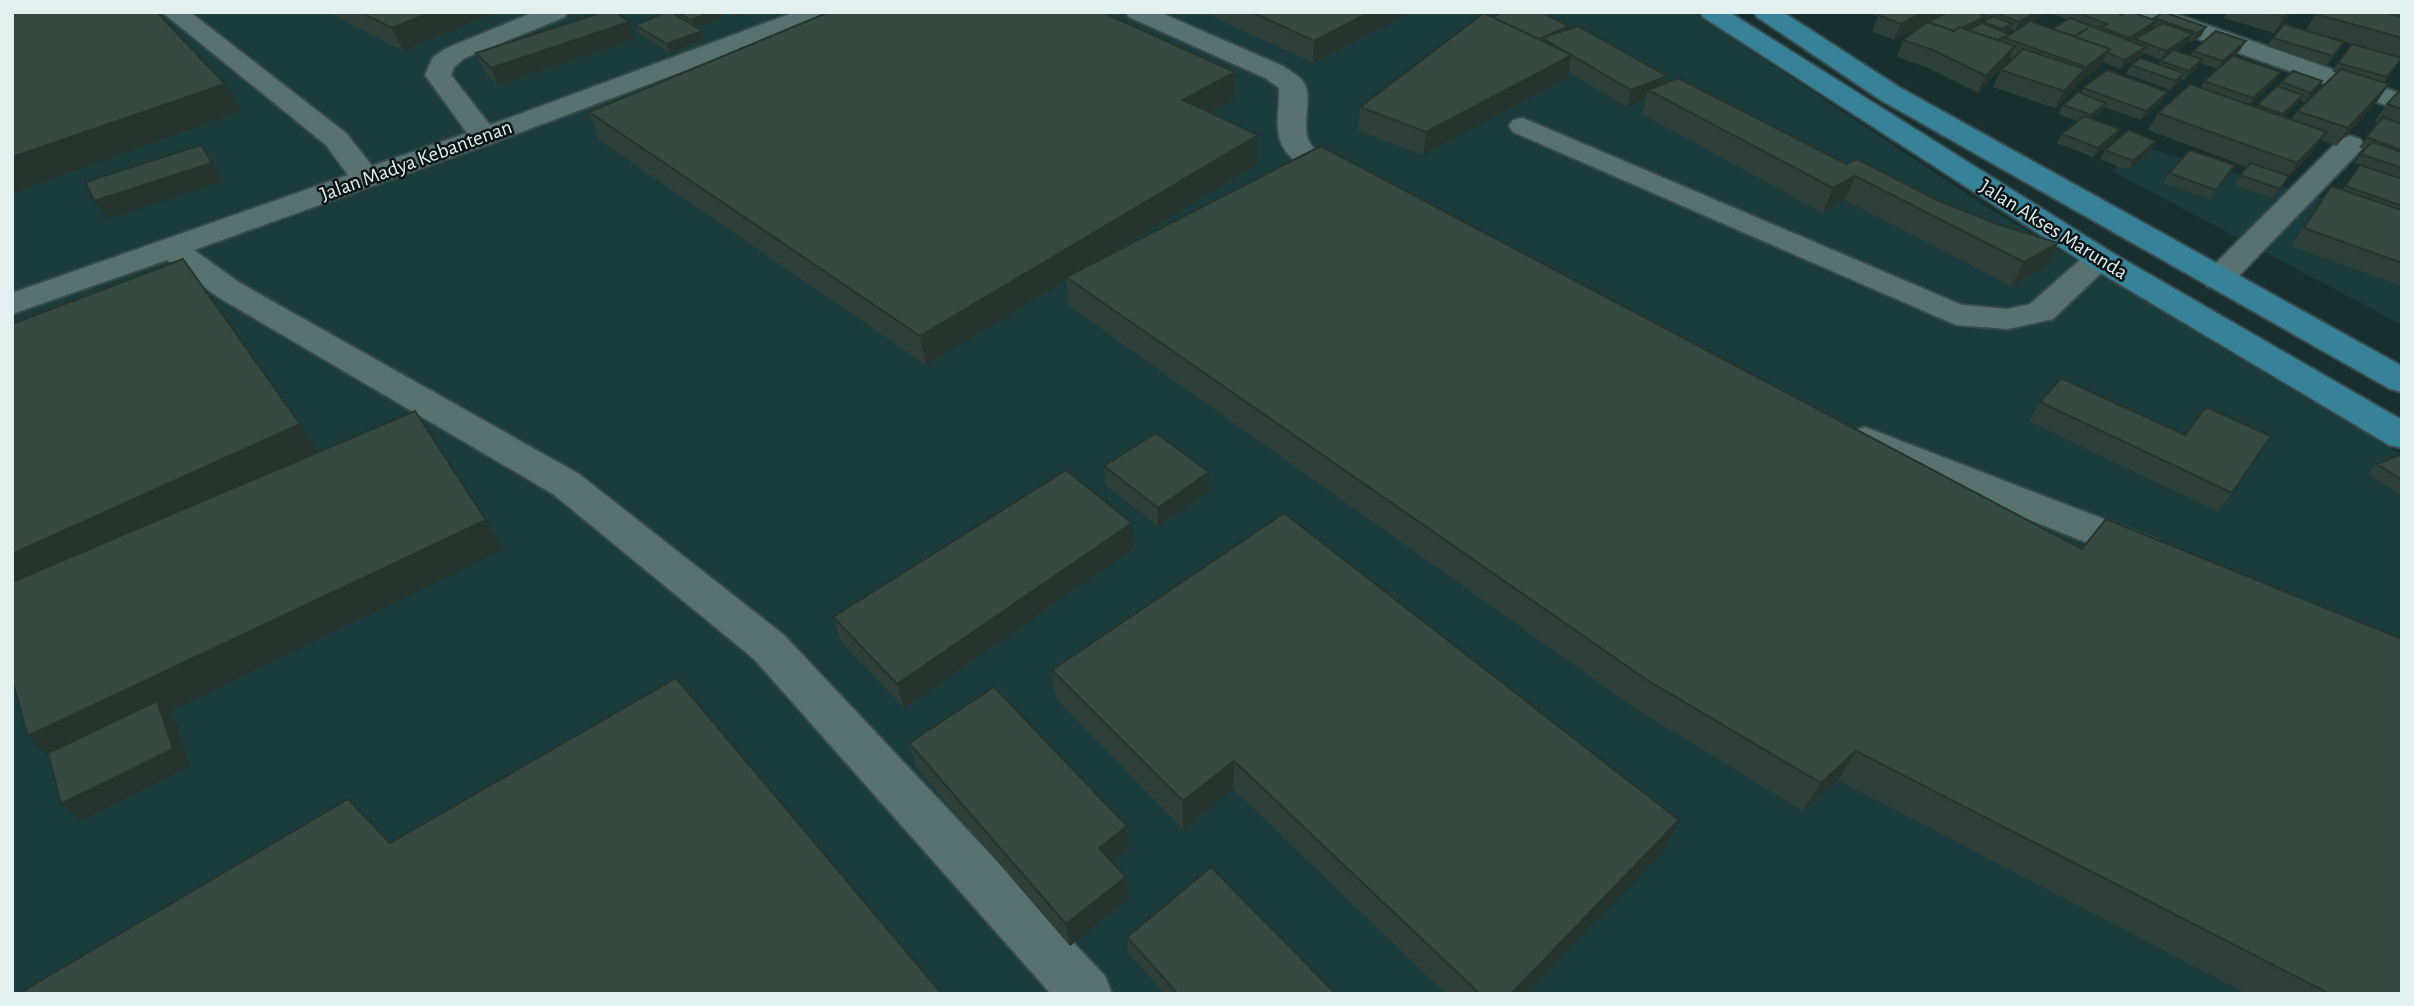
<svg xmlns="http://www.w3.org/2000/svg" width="2414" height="1006" font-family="'Alegreya Sans',sans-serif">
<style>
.built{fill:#1a3c3d}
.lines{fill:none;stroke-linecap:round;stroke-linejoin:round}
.minor-casing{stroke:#374b4b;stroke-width:4}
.major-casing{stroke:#374b4b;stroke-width:4}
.minor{fill:#587171;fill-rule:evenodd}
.major{fill:#388299;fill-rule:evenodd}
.wall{fill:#2e4039;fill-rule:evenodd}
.shaded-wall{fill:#26342e}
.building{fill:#364a42;stroke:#26342e;stroke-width:2}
.labels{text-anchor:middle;stroke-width:5;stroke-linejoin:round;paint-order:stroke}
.far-street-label{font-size:21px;fill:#e2f0f0;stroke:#0b1515}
</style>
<rect width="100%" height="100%" fill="#172f2f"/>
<path class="built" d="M 12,12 L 1692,12 L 1985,206 L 2402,455 L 2402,994 L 12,994 Z
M 2133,144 L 2402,221 L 2402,325 L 2112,171 Z"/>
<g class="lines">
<defs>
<path id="minor" d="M 162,12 L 190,12 L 346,133 L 372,166 L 467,133 L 425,75 L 433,57 L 447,48 L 534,12 L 568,12 L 565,17 L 465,58 L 454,67 L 451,75 L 490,125 L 795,12 L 831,12 L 828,17 L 495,142 L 194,250 L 240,283 L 579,474 L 784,635 L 1105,976 L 1112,994 L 1051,994 L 754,659 L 553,494 L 218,297 L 167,260 L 12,314 L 12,293 L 348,175 L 326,145 Z
M 1126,12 L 1159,12 L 1283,66 C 1289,70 1296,74 1301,79 C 1316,94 1299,125 1310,143 C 1321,163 1352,161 1364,178 L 1359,184 C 1334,191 1292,167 1281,143 C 1274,126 1280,105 1279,88 L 1265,78 L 1129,17 Z
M 2134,12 L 2170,12 L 2402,94 L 2402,111 L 2137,17 Z
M 1523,118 L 1962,305 L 2008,309 L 2030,304 L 2089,252 L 2100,250 L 2111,252 L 2116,259 L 2053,319 L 2008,329 L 1956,325 L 1513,132 L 1509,126 L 1513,120 Z
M 2350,136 L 2360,139 L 2364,145 L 2360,151 L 2229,286 L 2218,289 L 2207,286 L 2202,279 L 2207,272 L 2340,139 Z
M 1865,427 L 2158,540 L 2164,550 L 2158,560 L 2144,565 L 2130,560 L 1852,449 L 1847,440 L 1852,431 Z"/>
<path id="major" d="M 1700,12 L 1729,12 L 2111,252 L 2402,420 L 2402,448 L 2389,445 L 2089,266 L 1703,17 Z
M 1754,12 L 1783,12 L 1899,87 L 2402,366 L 2402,392 L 2390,389 L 1879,99 L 1757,17 Z"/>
</defs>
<use href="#minor" class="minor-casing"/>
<use href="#major" class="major-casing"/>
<use href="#minor" class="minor"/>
<use href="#major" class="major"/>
</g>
<path class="wall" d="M 328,12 L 496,12 L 403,51 Z
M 674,12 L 720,12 L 722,18 L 697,28 L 704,39 L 670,53 L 638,33 L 635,25 L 675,15 Z
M 727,12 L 748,12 L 736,17 Z
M 1203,12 L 1412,12 L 1313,63 Z
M 1869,12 L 2046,12 L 2045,14 L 2032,21 L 2052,29 L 2068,20 L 2053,14 L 2054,12 L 2132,12 L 2153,20 L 2154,18 L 2206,27 L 2201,36 L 2192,42 L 2189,41 L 2176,51 L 2190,56 L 2193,51 L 2246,41 L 2240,50 L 2234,56 L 2281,72 L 2275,81 L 2250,105 L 2256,107 L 2278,87 L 2281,82 L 2316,90 L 2305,102 L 2300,100 L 2284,117 L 2291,120 L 2297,111 L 2337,73 L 2332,71 L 2352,44 L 2306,30 L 2317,12 L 2402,12 L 2402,58 L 2384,83 L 2377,102 L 2336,146 L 2321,140 L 2315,149 L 2287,179 L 2273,198 L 2234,185 L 2247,167 L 2148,130 L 2158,113 L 2201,88 L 2204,81 L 2218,69 L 2200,63 L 2197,68 L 2184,80 L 2181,79 L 2179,82 L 2170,90 L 2126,74 L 2131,65 L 2158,64 L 2161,60 L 2143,53 L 2141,55 L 2120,69 L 2103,62 L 2101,65 L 2079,83 L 2077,86 L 2055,108 L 1993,87 L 2001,70 L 2012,60 L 2009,58 L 2007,62 L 1978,93 L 1926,67 L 1897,57 L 1903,40 L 1922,26 L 1894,40 L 1872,31 L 1878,16 ZM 2011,29 L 2015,31 L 2008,35 L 2007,33 L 2009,32 Z
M 2227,12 L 2292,12 L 2274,33 L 2224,18 Z
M 1492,17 L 1569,29 L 1667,76 L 1666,83 L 2045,267 L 2011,286 L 1845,200 L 1823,213 L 1642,114 L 1645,100 L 1627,107 L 1568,72 L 1567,78 L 1423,155 L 1358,131 L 1360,107 Z
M 2273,38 L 2338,51 L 2327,65 L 2267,46 Z
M 634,39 L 498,85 L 483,70 L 476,53 Z
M 2083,88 L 2163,101 L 2141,120 L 2104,107 L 2101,112 L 2092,119 L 2115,139 L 2093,157 L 2057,143 L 2062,134 L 2077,121 L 2058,114 L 2063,105 L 2081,93 Z
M 2402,88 L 2402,286 L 2291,246 L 2331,186 L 2342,190 L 2360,165 L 2354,163 L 2365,149 L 2359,147 L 2379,123 L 2375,121 L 2387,104 Z
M 1234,99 L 1210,113 L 1258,135 L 1257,164 L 1100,260 L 2402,994 L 2247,994 L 1838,780 L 1803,811 L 1636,709 L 1069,306 L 1066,280 L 926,365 L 599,140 L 589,112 Z
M 2156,141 L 2151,150 L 2128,170 L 2100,159 L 2105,150 Z
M 2169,173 L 2229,175 L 2210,199 L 2163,183 Z
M 2040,402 L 2232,493 L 2218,512 L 2029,421 Z
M 2402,454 L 2402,496 L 2368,474 L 2377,464 Z
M 1104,466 L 1209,472 L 1209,490 L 1158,526 L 1105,485 Z
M 1134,548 L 904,708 L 841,642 L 833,617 Z
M 1052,670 L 1679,820 L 1666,848 L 1525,994 L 1446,994 L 1233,789 L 1183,829 L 1056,699 Z
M 909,743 L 1127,826 L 1129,849 L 1113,862 L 1128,899 L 1070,946 L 916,767 Z
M 1127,937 L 1336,994 L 1165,994 L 1128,953 Z"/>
<path class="shaded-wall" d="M 432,12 L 496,12 L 403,51 L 392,28 Z
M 712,12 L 720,12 L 722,18 L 694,29 L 691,20 Z
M 734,12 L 748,12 L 736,17 Z
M 1370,12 L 1412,12 L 1313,63 L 1314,41 Z
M 1924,12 L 1949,12 L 1894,40 L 1901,24 Z
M 2036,12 L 2046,12 L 2045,14 L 2015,31 L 2019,22 Z
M 2288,12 L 2292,12 L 2274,33 L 2284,17 Z
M 1986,16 L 1981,25 L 1965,32 L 1948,36 Z
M 2156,21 L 2151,30 L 2124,46 L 2129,38 Z
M 629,22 L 634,39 L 498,85 L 491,68 Z
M 2013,24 L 2009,32 L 1998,38 L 2002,29 Z
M 2206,27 L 2201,36 L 2192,42 L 2197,33 Z
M 702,31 L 704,39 L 670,53 L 667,44 Z
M 2193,34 L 2188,43 L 2161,60 L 2166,51 Z
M 2246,41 L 2240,50 L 2218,70 L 2223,61 Z
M 2015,46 L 2007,62 L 1978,93 L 1986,76 Z
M 2146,47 L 2141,55 L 2120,69 L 2124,60 Z
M 2110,49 L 2101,65 L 2079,83 L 2077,86 L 2055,108 L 2064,91 L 2084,71 L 2086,67 Z
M 1572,55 L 1567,78 L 1423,155 L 1426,132 Z
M 2202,59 L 2197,68 L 2184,80 L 2189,71 Z
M 1235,72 L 1234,99 L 1183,127 L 1183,100 Z
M 2281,72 L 2275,81 L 2247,107 L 2253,98 Z
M 2184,73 L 2179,82 L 2170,90 L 2176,81 Z
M 1667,76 L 1663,93 L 1648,90 L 1645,100 L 1627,107 L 1631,90 Z
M 2322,81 L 2316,90 L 2305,102 L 2311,93 Z
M 225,84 L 241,111 L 12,193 L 12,157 Z
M 2389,84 L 2377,102 L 2336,146 L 2348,128 Z
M 2168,92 L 2163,101 L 2141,120 L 2146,111 Z
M 2303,95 L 2297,104 L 2277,123 L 2283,114 Z
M 2106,103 L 2101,112 L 2086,124 L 2091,115 Z
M 2120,129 L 2115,139 L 2093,157 L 2098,148 Z
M 2327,132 L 2315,149 L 2287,179 L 2273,198 L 2297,163 Z
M 1258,135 L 1257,164 L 1068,279 L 1066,277 L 1066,280 L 926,365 L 920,336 Z
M 2156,141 L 2151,150 L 2128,170 L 2133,161 Z
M 212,163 L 223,181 L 107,219 L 94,201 Z
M 2235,165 L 2229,175 L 2210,199 L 2216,190 Z
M 1855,176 L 1845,200 L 1823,213 L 1833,188 Z
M 2058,243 L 2045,267 L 2011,286 L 2024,262 Z
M 300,424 L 320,454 L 12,597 L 12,554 Z
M 1209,472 L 1209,490 L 1158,526 L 1158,508 Z
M 486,520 L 503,550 L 168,712 L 175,719 L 190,766 L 81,821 L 61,804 L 60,765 L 28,736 Z
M 1132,523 L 1134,548 L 904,708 L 897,684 Z
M 1856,751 L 1838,780 L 1803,811 L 1821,783 Z
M 1234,761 L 1233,789 L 1183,829 L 1183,801 Z
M 1679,820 L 1666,848 L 1525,994 L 1511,994 Z
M 1127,826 L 1129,849 L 1102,871 L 1099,848 Z
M 1126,877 L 1128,899 L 1070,946 L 1066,924 Z"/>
<path class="building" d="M 12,12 L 157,12 L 225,84 L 12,157 Z
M 360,12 L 432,12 L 392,28 Z
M 603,12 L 616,12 L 629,22 L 491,68 L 476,53 Z
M 667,12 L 671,12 L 702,31 L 667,44 L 635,25 Z
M 677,12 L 712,12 L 691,20 Z
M 829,12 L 1102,12 L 1235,72 L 1183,100 L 1258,135 L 920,336 L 589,112 Z
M 1252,12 L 1370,12 L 1314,41 Z
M 1503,12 L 1541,12 L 1569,26 L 1539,39 L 1492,17 Z
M 1883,12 L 1924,12 L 1901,24 L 1878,15 Z
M 1947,12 L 1976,12 L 1986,16 L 1962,28 L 1959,27 L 1954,31 L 1928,22 Z
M 1993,12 L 2036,12 L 2019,22 Z
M 2076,12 L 2115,12 L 2122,15 L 2127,12 L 2132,12 L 2156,21 L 2129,38 L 2101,27 L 2107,24 Z
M 2164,12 L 2206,27 L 2197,33 L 2154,18 Z
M 2268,12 L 2288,12 L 2284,17 Z
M 2317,12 L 2384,12 L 2402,17 L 2402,38 L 2316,14 Z
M 2384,12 L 2402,12 L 2402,17 Z
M 1484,13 L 1572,55 L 1426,132 L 1360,107 Z
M 1993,16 L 2013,24 L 2002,29 L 1983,22 Z
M 2070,18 L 2146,47 L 2124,60 L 2108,53 L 2110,49 L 2075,37 L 2088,28 L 2074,36 L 2052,29 Z
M 2030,21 L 2110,49 L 2086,67 L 2005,38 Z
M 1927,22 L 1954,31 L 1959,27 L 2015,46 L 1986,76 L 1933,50 L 1903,40 Z
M 1982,23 L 2009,34 L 1998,40 L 1968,30 Z
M 2163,23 L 2193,34 L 2166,51 L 2135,39 Z
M 2284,24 L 2344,42 L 2333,56 L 2273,38 Z
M 1578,26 L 1667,76 L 1631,90 L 1542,38 Z
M 2216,31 L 2246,41 L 2223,61 L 2193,51 Z
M 2352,44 L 2402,58 L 2387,77 L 2338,63 Z
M 2023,49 L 2085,69 L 2064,91 L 2001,70 Z
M 2173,50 L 2202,59 L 2189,71 L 2160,61 Z
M 2233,56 L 2281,72 L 2253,98 L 2204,81 Z
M 2140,58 L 2184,73 L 2176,81 L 2131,65 Z
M 2341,69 L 2389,84 L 2348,128 L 2297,111 Z
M 2107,70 L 2168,92 L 2146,111 L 2083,88 Z
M 2293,71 L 2322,81 L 2311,93 L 2281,82 Z
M 1678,78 L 1846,164 L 1857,159 L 1939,201 L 2000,225 L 2058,243 L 2024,262 L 1855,176 L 1833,188 L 1648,90 Z
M 2190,84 L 2327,132 L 2297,163 L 2158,113 Z
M 2277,86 L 2303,95 L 2283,114 L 2257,105 Z
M 2402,88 L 2402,109 L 2387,104 Z
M 2078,92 L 2106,103 L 2091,115 L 2063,105 Z
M 2084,116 L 2120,129 L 2098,148 L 2062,134 Z
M 2383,117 L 2402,124 L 2402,150 L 2366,137 Z
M 2128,130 L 2156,141 L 2133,161 L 2105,150 Z
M 2372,142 L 2402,152 L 2402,168 L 2360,154 Z
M 201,145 L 212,163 L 94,201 L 85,182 Z
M 1321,146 L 2082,549 L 2106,519 L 2402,639 L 2402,994 L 2330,994 L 1856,751 L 1821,783 L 1647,680 L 1066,277 Z
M 2190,150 L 2235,165 L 2216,190 L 2169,173 Z
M 2250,163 L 2289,176 L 2280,189 L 2240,175 Z
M 2360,165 L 2402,179 L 2402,206 L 2345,186 Z
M 2331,186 L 2402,210 L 2402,263 L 2304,228 Z
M 183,259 L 300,424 L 12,554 L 12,324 Z
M 2061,378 L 2185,435 L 2206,407 L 2271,436 L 2232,493 L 2040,402 Z
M 415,411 L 486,520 L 28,736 L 12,680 L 12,582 Z
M 1156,433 L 1209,472 L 1158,508 L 1104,466 Z
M 2402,454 L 2402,480 L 2377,464 Z
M 1066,470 L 1132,523 L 897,684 L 833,617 Z
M 1284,513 L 1679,820 L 1511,994 L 1480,994 L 1234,761 L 1183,801 L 1052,670 Z
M 676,678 L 942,994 L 18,994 L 348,799 L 390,843 Z
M 994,687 L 1127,826 L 1099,848 L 1126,877 L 1066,924 L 909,743 Z
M 157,701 L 173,749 L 61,804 L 48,753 Z
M 1211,867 L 1336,994 L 1178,994 L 1127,937 Z"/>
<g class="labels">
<g class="far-street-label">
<text transform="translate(416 160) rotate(-20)" y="7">Jalan Madya Kebantenan</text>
<text transform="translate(2054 229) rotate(32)" y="7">Jalan Akses Marunda</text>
</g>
</g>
<rect width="2414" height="1006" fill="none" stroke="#e2f0f0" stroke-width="28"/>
</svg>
